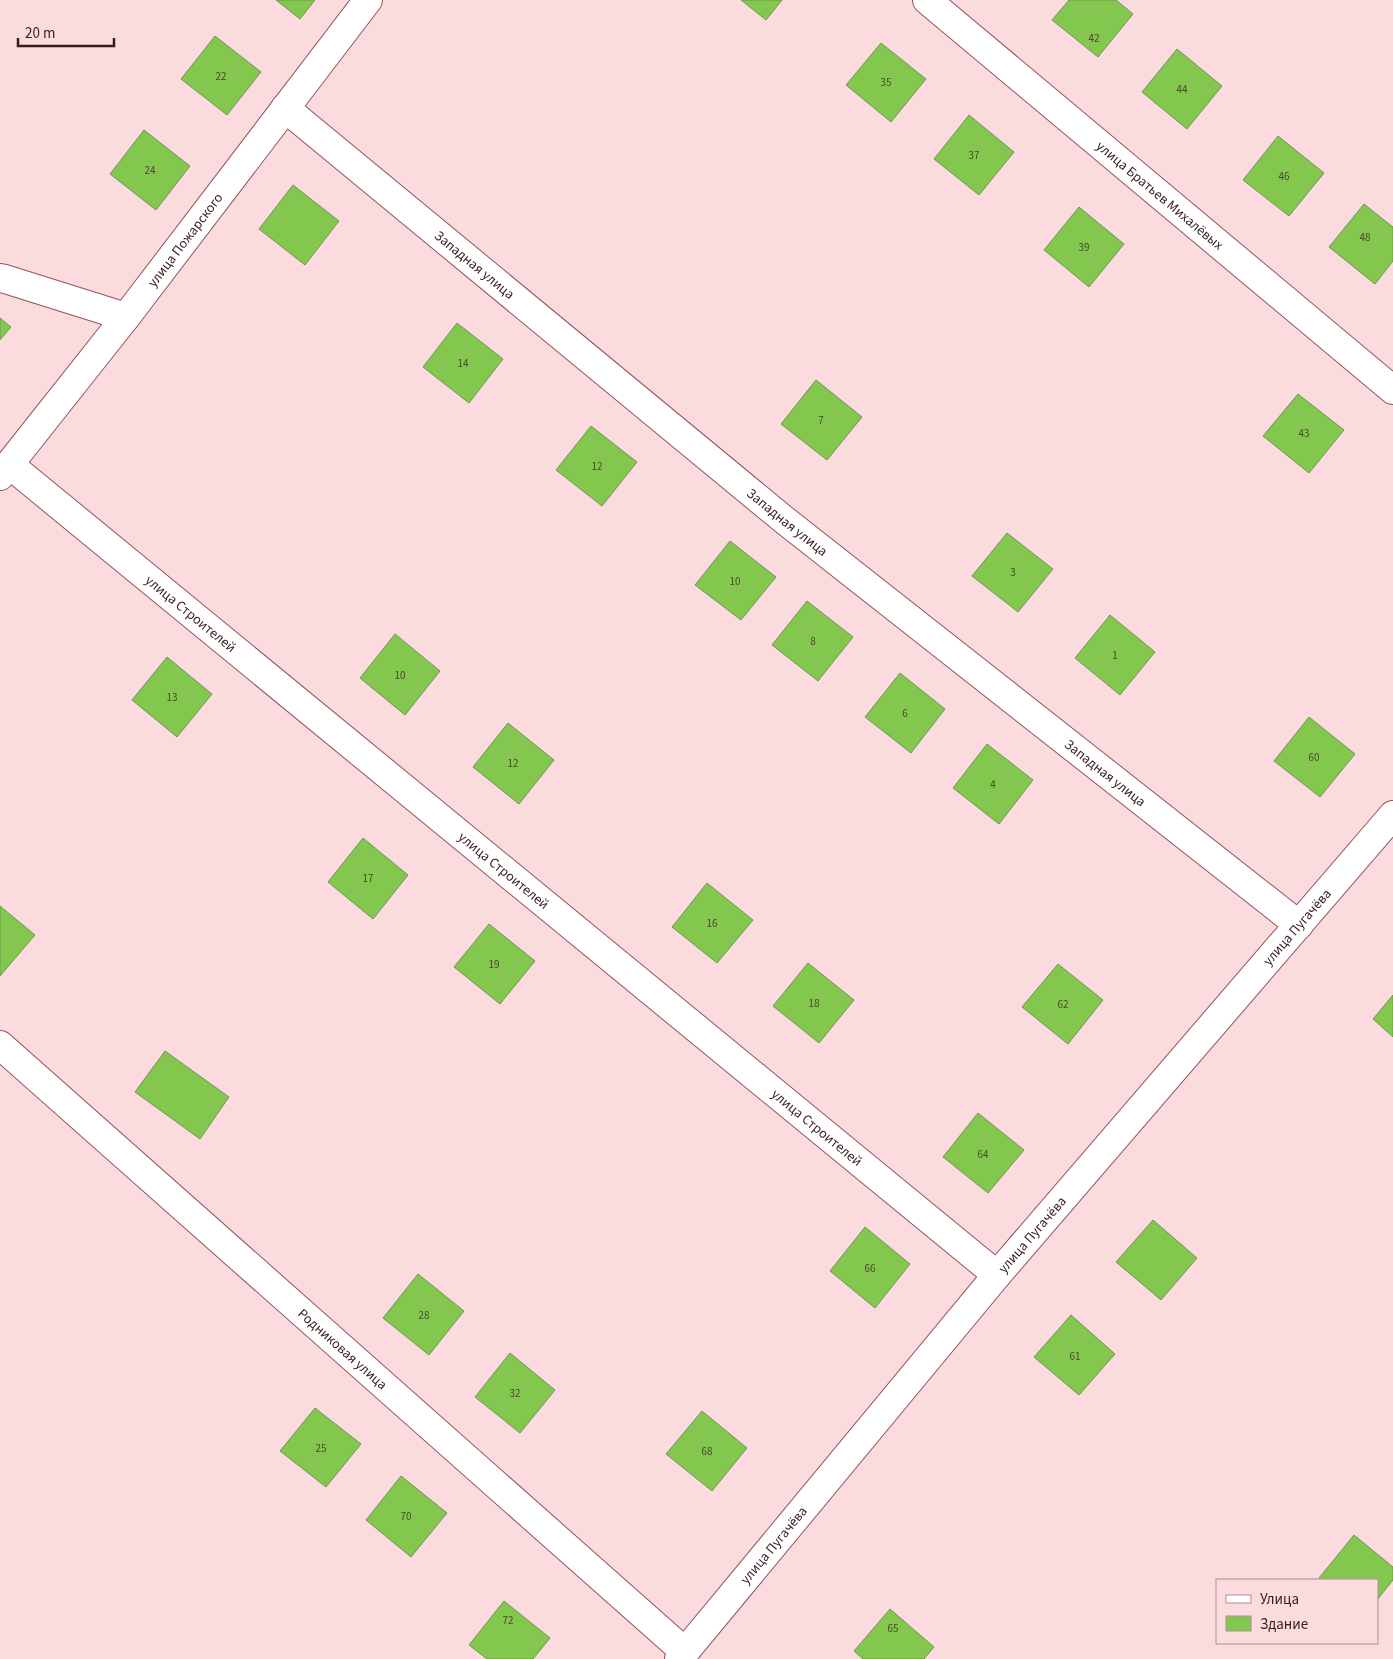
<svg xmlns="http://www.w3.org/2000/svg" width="1393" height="1659" font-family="'Source Sans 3',sans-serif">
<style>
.building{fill:#84c74f;stroke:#72945c}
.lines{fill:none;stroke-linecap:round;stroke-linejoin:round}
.street-casing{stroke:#95535a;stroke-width:30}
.street{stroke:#fff;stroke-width:28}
.labels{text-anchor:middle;stroke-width:4;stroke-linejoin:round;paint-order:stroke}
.number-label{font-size:11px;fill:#4b472b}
.street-label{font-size:14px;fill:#381c1f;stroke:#fbdbdd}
</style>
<rect width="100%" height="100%" fill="#fbdbdd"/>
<path class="building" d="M 276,0 L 315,0 L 300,19 Z
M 741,0 L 782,0 L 766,20 Z
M 1069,0 L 1116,0 L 1133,14 L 1098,57 L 1052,20 Z
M 215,36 L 261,72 L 227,115 L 181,79 Z
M 881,43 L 926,79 L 891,122 L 846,85 Z
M 1177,49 L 1222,86 L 1187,129 L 1142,92 Z
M 969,115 L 1014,152 L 979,195 L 934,159 Z
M 144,130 L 190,166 L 156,210 L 110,174 Z
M 1278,136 L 1324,173 L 1289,216 L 1243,180 Z
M 293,185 L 339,221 L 305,265 L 259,229 Z
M 1364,204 L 1393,227 L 1393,261 L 1375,284 L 1329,247 Z
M 1079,207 L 1124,244 L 1089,287 L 1044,250 Z
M 0,318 L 11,327 L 0,340 Z
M 457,323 L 503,359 L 469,403 L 423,367 Z
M 816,380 L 862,417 L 827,460 L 781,424 Z
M 1298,394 L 1344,430 L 1309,473 L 1263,436 Z
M 591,426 L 637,462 L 602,506 L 556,470 Z
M 1007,533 L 1053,569 L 1018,612 L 972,576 Z
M 730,541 L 776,577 L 741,620 L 695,585 Z
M 807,601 L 853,637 L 818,681 L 772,645 Z
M 1110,615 L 1155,652 L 1120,695 L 1075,658 Z
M 395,634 L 440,671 L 405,715 L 360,678 Z
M 167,657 L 212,694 L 177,737 L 132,700 Z
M 900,673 L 945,709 L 911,753 L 865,717 Z
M 1309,717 L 1355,754 L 1320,797 L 1274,761 Z
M 508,723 L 554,760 L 519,804 L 473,767 Z
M 987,744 L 1033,780 L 999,824 L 953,788 Z
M 363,838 L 408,875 L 373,919 L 328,882 Z
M 707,883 L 753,920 L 717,963 L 672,927 Z
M 0,906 L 35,935 L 0,976 Z
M 489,924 L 535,961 L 500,1004 L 454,967 Z
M 808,963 L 854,1000 L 819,1043 L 773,1006 Z
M 1058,964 L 1103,1000 L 1068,1044 L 1022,1007 Z
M 1393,995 L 1393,1037 L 1373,1019 Z
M 165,1051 L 229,1097 L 200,1139 L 135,1092 Z
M 978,1113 L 1024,1150 L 988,1193 L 943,1157 Z
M 1153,1220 L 1197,1258 L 1161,1300 L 1116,1262 Z
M 865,1227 L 910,1264 L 875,1308 L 830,1271 Z
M 418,1274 L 464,1311 L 429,1355 L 383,1318 Z
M 1071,1315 L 1115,1354 L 1079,1395 L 1034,1357 Z
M 510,1353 L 555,1390 L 520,1433 L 475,1397 Z
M 315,1408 L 361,1444 L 326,1487 L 280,1451 Z
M 702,1411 L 747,1448 L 712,1491 L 666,1454 Z
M 401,1476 L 447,1513 L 411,1557 L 366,1520 Z
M 1354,1535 L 1393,1567 L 1393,1580 L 1377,1600 L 1377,1580 L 1322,1580 L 1319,1578 Z
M 504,1601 L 550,1638 L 533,1659 L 487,1659 L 469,1645 Z
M 890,1609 L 934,1647 L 924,1659 L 863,1659 L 854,1651 Z"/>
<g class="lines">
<defs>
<g id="street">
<path id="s1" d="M 927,0 L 1393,390"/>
<path id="s2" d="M 285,108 L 783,519 L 1299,925"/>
<path d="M 0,278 L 5,279 L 126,317"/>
<path id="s3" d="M 10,465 L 997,1275"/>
<path id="s4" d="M 0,476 L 126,317 L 368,0"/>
<path id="s5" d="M 0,1045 L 685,1652"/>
<path id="s6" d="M 679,1659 L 997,1275 L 1393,815"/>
</g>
</defs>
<use href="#street" class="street-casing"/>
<use href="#street" class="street"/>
</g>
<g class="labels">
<g class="number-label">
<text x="1094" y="42">42</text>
<text x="221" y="80">22</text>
<text x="886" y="86">35</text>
<text x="1182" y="93">44</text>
<text x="974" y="159">37</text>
<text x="150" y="174">24</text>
<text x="1284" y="180">46</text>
<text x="1365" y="241">48</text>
<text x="1084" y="251">39</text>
<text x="463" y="367">14</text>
<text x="821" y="424">7</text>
<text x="1304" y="437">43</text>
<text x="597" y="470">12</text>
<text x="1013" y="576">3</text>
<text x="735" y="585">10</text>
<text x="813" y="645">8</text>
<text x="1115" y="659">1</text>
<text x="400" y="679">10</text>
<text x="172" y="701">13</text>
<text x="905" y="717">6</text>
<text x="1314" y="761">60</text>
<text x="513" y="767">12</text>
<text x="993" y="788">4</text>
<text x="368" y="882">17</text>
<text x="712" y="927">16</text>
<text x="494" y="968">19</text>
<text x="814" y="1007">18</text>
<text x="1063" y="1008">62</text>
<text x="983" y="1158">64</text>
<text x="870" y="1272">66</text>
<text x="424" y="1319">28</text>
<text x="1075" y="1360">61</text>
<text x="515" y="1397">32</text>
<text x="321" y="1452">25</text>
<text x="707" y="1455">68</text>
<text x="406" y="1520">70</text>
<text x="508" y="1624">72</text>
<text x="893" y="1632">65</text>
</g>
<g class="street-label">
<text dy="5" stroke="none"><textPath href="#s1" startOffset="304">улица Братьев Михалёвых</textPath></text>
<text dy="5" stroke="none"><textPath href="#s4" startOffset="300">улица Пожарского</textPath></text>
<text dy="5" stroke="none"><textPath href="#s2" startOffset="246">Западная улица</textPath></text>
<text dy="5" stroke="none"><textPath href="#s2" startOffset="651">Западная улица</textPath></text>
<text dy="5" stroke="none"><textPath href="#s3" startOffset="234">улица Строителей</textPath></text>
<text dy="5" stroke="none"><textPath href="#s2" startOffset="1056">Западная улица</textPath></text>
<text dy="5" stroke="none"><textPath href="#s3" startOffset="639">улица Строителей</textPath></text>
<text dy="5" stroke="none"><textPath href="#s6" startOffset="958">улица Пугачёва</textPath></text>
<text dy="5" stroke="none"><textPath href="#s3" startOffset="1044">улица Строителей</textPath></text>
<text dy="5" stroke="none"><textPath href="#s6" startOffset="552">улица Пугачёва</textPath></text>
<text dy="5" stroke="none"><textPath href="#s5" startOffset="458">Родниковая улица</textPath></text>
<text dy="5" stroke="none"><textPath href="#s6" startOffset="148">улица Пугачёва</textPath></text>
</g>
</g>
<rect x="1216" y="1579" width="162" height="65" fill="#fbdbdd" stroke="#ad8f91"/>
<rect x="1226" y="1595" width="25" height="8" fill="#ffffff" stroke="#ad8f91"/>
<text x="1260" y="1604" font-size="15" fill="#381c1f">Улица</text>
<rect x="1226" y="1616" width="25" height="15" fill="#84c74f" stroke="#ad8f91"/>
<text x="1260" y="1629" font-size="15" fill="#381c1f">Здание</text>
<path d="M18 38v8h96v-8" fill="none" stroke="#381c1f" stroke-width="2.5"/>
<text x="25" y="38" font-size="15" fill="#381c1f" stroke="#fbdbdd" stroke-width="4" paint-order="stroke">20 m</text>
</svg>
